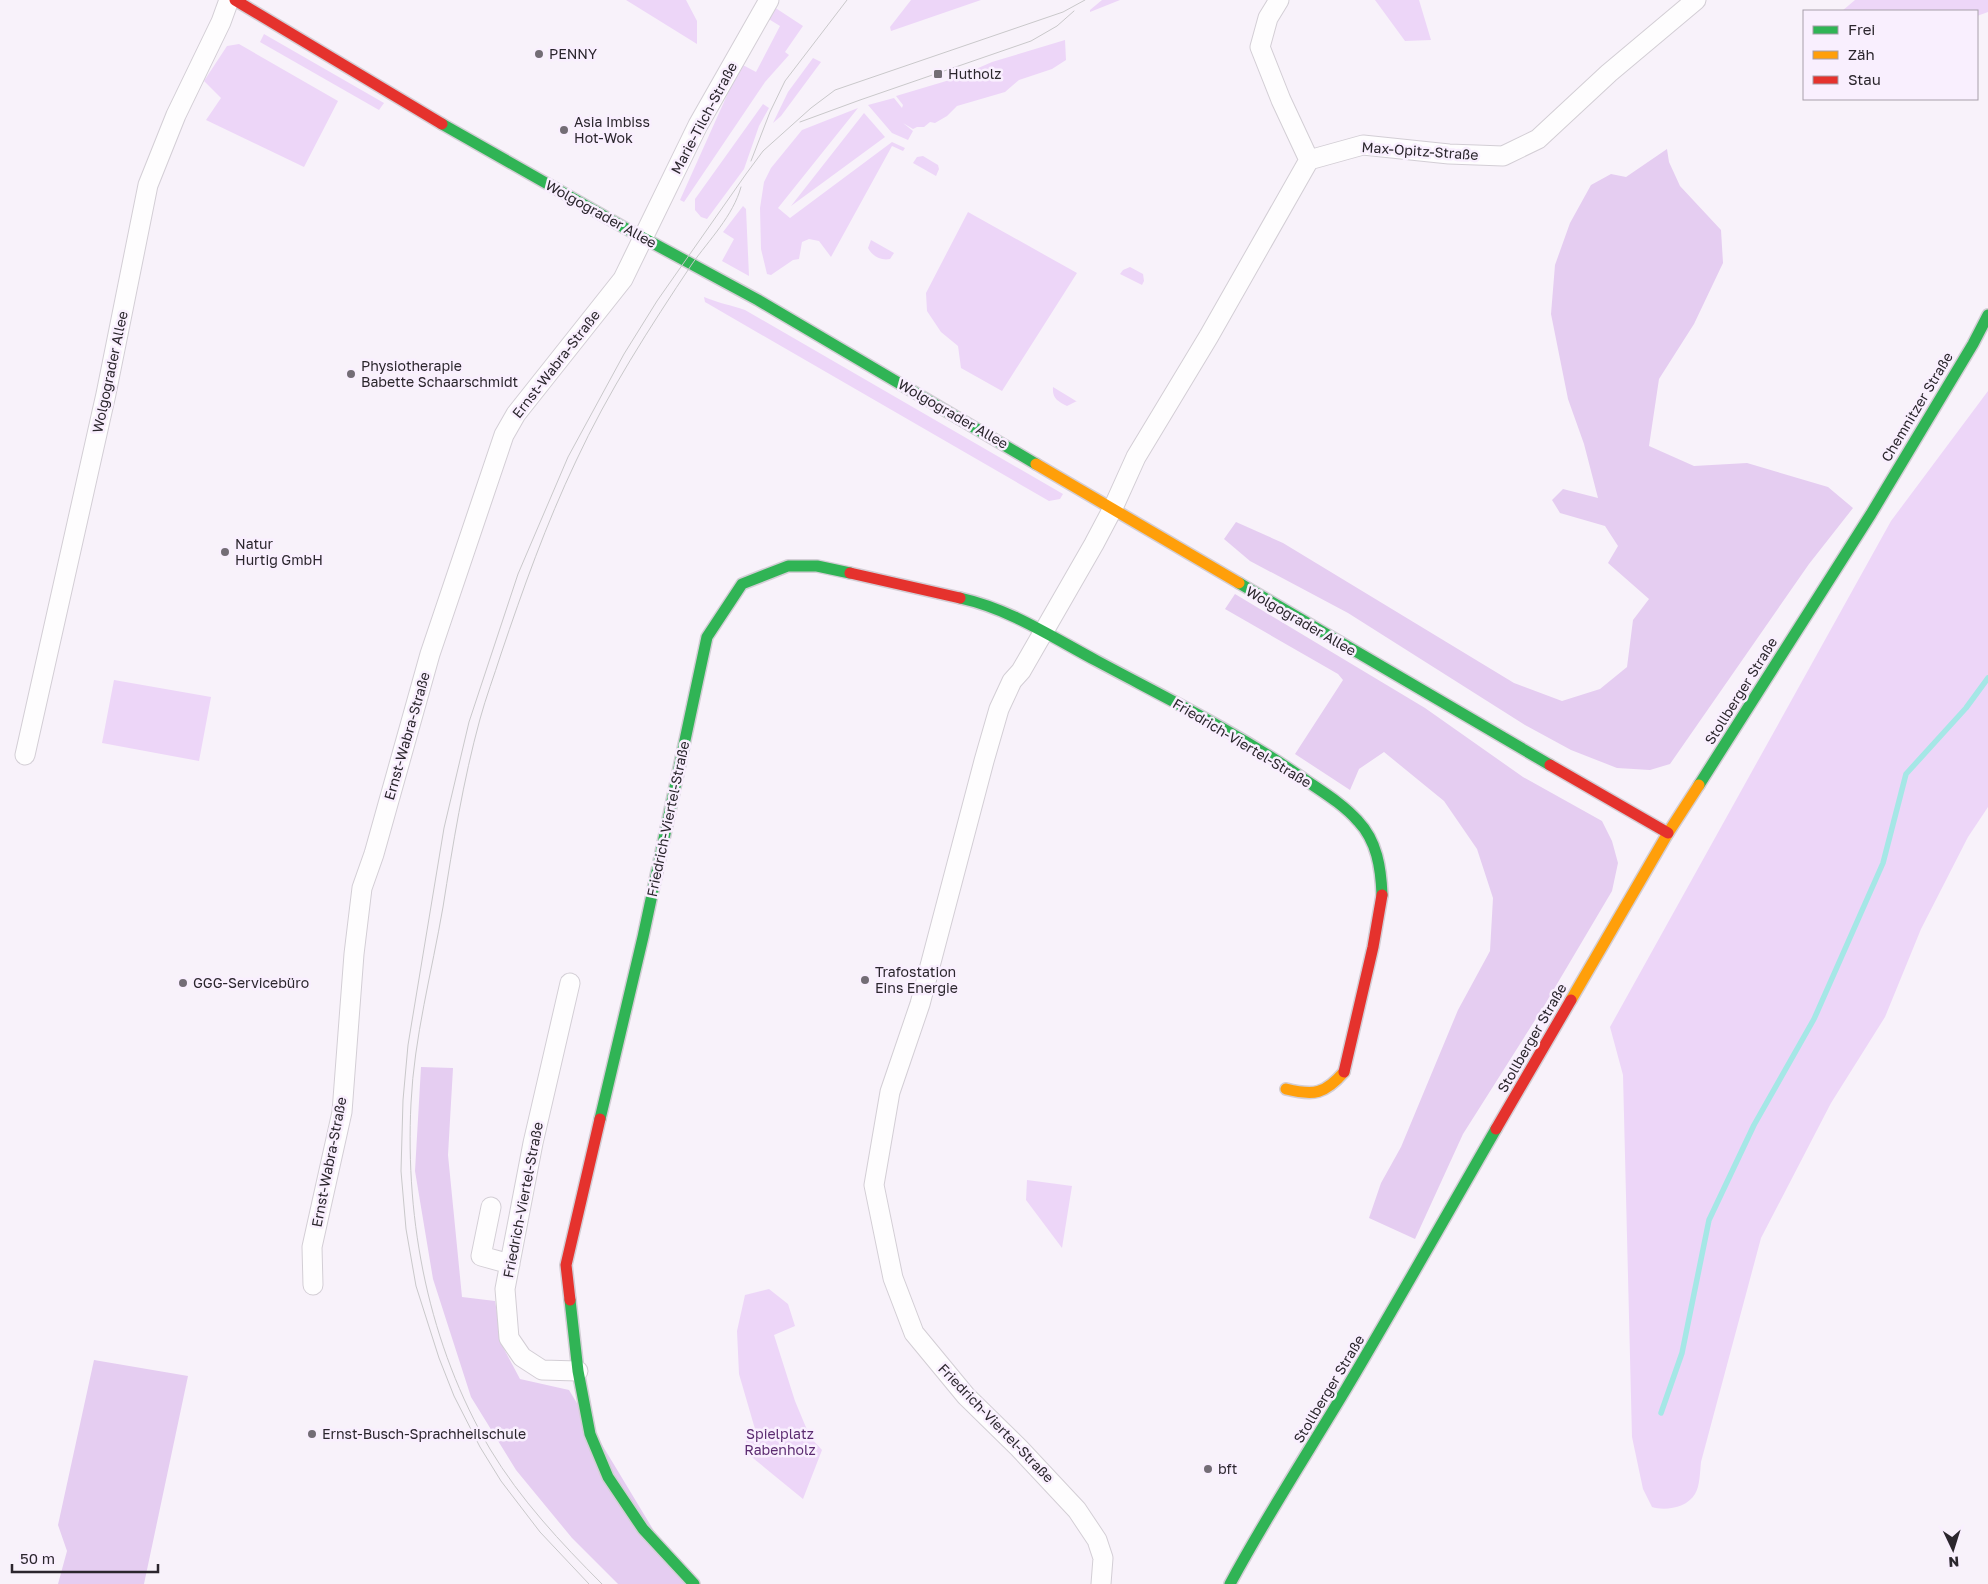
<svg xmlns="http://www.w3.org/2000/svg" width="1988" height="1584" font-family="'Golos Text',sans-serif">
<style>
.green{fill:#edd6f8}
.forest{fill:#e5cdf1}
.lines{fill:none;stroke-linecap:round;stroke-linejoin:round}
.stream{stroke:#a5e7e6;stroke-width:5.5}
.street-casing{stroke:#d3ced5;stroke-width:21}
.fast-casing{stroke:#d3ced5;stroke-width:14}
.slow-casing{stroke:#d3ced5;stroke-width:14}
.jam-casing{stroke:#d3ced5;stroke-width:14}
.street{stroke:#fefdfe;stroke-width:19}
.fast{stroke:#30b455;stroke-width:11}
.slow{stroke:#ff9f0a;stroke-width:11}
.jam{stroke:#e5322d;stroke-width:11}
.tram{stroke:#c9c8ca;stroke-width:1}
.poi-dot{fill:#736d75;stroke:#f9effe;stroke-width:2}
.labels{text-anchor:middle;stroke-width:5;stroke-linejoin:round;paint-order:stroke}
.poi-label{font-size:14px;fill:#2b262d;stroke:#f9effe;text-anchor:start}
.street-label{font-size:14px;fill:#2b262d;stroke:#f9effe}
.park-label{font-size:14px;fill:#5b2b70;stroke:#f9effe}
</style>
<rect width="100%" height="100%" fill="#f8f2fa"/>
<path class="green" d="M 626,0 L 686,0 L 697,21 L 697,44 Z
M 911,0 L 981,0 L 891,31 L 890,27 Z
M 1102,0 L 1120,0 L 1090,12 L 1090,10 Z
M 1375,0 L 1419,0 L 1431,40 L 1405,41 Z
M 1855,0 L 1988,0 L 1988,12 L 1977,16 L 1977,11 L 1842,11 Z
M 774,7 L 803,26 L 785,52 L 789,55 L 765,82 L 684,202 L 680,200 L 741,64 L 756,72 L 780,26 L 767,18 Z
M 264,34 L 384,103 L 379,110 L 260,42 Z
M 1065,40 L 1066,60 L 1052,69 L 1019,80 L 1005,92 L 957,106 L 947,116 L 935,123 L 930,122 L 924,127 L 917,127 L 913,129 L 903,123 L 913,131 L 908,140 L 892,133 L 868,105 L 894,98 L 902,108 L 903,105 L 896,96 L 953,79 L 992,62 Z
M 239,44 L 338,101 L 304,167 L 206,120 L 221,98 L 204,81 L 227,46 Z
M 813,58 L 821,62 L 781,116 L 773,123 L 788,92 Z
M 763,104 L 769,108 L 759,126 L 744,169 L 707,219 L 701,217 L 695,210 L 695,199 Z
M 858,108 L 778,208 L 790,218 L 892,142 L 905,148 L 903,151 L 892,146 L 831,257 L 819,241 L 809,239 L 802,242 L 799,259 L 793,260 L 771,275 L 767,274 L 761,249 L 760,208 L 764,182 L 771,168 L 802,130 Z
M 864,113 L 885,137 L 791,206 Z
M 923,156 L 938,165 L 939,169 L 936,176 L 913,163 L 917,157 Z
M 743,206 L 746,209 L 749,276 L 722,261 L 734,239 L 723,232 Z
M 968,212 L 1077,273 L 1002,391 L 961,368 L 958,346 L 941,332 L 927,311 L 926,293 Z
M 871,240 L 894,253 L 890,259 C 881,261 872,256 868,248 Z
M 1130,267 L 1143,274 L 1144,281 L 1142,285 L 1120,274 L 1123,270 Z
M 704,297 C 718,303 731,305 745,310 L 1063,494 L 1060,499 L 1049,501 L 705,302 Z
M 1053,387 L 1076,401 L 1077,401 L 1067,406 C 1058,401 1052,399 1053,387 Z
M 1988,391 L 1988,807 L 1968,837 L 1921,929 L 1885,1017 L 1831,1103 L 1761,1238 L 1701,1462 C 1700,1471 1700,1486 1695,1494 C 1687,1508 1665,1511 1652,1507 L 1643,1489 L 1632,1437 L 1623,1075 L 1610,1027 L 1891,521 Z
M 114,680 L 211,697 L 199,761 L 102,743 Z
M 1027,1180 L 1072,1186 L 1062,1248 L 1026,1200 Z
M 769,1289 L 788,1304 L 795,1326 L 774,1335 L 795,1401 L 810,1437 L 822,1450 L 803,1499 L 748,1454 L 746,1442 L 750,1431 L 755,1429 L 739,1374 L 737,1331 L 745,1295 Z"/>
<path class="forest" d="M 1667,149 L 1669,162 L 1680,186 L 1721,230 L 1723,263 L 1694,324 L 1659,379 L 1649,446 L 1694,466 L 1747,463 L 1828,487 L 1853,508 L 1809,564 L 1670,764 L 1650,770 L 1617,768 L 1571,750 L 1525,725 L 1348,613 L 1250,561 L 1224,539 L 1236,522 L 1283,543 L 1514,683 L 1562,701 L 1600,689 L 1627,667 L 1633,620 L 1649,599 L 1608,563 L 1618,546 L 1605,526 L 1560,513 L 1552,500 L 1563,489 L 1598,498 L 1584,444 L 1568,399 L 1551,314 L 1555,265 L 1570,223 L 1591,185 L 1611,174 L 1626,177 Z
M 1235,594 L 1425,708 L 1523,777 L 1602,821 L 1612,841 L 1618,863 L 1612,891 L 1544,1006 L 1463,1134 L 1415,1239 L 1369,1218 L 1381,1183 L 1401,1147 L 1458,1010 L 1490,951 L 1493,898 L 1477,849 L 1444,801 L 1384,752 L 1359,769 L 1350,790 L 1295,754 L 1343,680 L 1338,674 L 1225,609 Z
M 421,1067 L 453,1068 L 448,1155 L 462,1297 L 495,1301 L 503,1347 L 520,1379 L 569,1390 L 686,1584 L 618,1584 L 572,1538 L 516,1470 L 471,1397 L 433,1279 L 415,1171 Z
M 94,1360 L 188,1376 L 144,1584 L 58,1584 L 67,1551 L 58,1525 Z"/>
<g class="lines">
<path class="stream" d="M 1661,1413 L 1682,1353 L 1709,1220 L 1754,1125 L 1814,1019 L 1883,863 L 1906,774 L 1966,708 L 1988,678"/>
<defs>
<path id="street" d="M 1279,0 L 1268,18 L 1260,47 L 1281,100 L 1309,160
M 25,755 L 106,394 L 148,185 L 176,115 L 221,22 L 229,0
M 570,983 L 533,1143 L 505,1289 L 509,1338 L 522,1357 L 542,1370 L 578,1371
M 491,1207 L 481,1256 L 510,1264
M 313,1285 L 312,1247 L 342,1112 L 354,954 L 362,888 L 374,854 L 430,654 L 504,435 L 516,414 L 623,279 L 698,125 L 769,0
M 1101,1584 L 1103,1558 L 1097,1540 L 1077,1510 L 1019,1448 L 966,1396 L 914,1333 L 893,1278 L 874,1185 L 890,1092 L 920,1004 L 984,761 L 999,709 L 1012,681 L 1021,671 L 1094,544 L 1113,508 L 1136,457 L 1209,336 L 1309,160 L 1363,145 L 1449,154 L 1503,156 L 1538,139 L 1609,73 L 1696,0"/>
<path id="fast" d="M 442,124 L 625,228 L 758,300 L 1036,464
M 1239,583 L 1550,765
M 960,598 C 1010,609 1052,637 1097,661 C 1166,698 1236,732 1301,777 C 1321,791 1342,803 1358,821 C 1377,841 1381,868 1382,895
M 1699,785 L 1871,514 L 1973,344 L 1988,315
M 600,1119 L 643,937 L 707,637 L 742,584 L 788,566 L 817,566 L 850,573
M 570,1300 L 578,1371 L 590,1434 L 608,1477 L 643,1529 L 694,1584
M 1230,1584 C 1266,1517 1307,1454 1346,1389 C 1397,1303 1446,1216 1496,1129"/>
<path id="slow" d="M 1036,464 L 1239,583
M 1571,1000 L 1668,833 L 1699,785
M 1286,1089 C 1314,1096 1325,1094 1344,1072"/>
<path id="jam" d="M 235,0 L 442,124
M 850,573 L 960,598
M 1550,765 L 1668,833
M 1344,1072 L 1373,947 L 1382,895
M 1496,1129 L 1571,1000
M 570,1300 L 566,1265 L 600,1119"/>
</defs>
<use href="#street" class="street-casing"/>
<use href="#fast" class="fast-casing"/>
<use href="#slow" class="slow-casing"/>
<use href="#jam" class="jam-casing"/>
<use href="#street" class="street"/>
<use href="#fast" class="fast"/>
<use href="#slow" class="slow"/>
<use href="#jam" class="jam"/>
<path class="tram" d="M 800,122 L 860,100 L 1031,41 L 1057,26 L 1074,11
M 751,161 L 770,112 L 785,81 L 847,0
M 589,1584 L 540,1532 L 501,1481 L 480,1447 L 454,1396 L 439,1358 L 416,1286 L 406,1229 L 401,1171 L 403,1100 L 408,1045 L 444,828 L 469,722 L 518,574 L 568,457 L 624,354 L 657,301 L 746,174 L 763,151 L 811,108 L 835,90 L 1063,12 L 1085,0
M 602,1584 C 561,1543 520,1499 490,1449 C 429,1345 405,1223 411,1103 C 414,1038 432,971 443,907 C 453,844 463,781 480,719 C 486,697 494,676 501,654 C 523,589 546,524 576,461 C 608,392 650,327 692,264 C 709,240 733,216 741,187"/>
</g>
<g class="poi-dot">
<circle cx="539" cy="54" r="5"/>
<rect x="933" y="69" width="10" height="10" rx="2.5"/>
<circle cx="564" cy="130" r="5"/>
<circle cx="351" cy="374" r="5"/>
<circle cx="225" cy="552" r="5"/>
<circle cx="865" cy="980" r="5"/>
<circle cx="183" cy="983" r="5"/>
<circle cx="312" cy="1434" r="5"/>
<circle cx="1208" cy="1469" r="5"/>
</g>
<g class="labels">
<g class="poi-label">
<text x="549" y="59">PENNY</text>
<text x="948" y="79">Hutholz</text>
<text x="574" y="127">Asia Imbiss<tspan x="574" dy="16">Hot-Wok</tspan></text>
<text x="361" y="371">Physiotherapie<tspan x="361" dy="16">Babette Schaarschmidt</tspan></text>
<text x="235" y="549">Natur<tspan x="235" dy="16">Hurtig GmbH</tspan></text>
<text x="875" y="977">Trafostation<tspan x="875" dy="16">Eins Energie</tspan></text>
<text x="193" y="988">GGG-Servicebüro</text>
<text x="322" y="1439">Ernst-Busch-Sprachheilschule</text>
<text x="1218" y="1474">bft</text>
</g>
<g class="street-label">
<text transform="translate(704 118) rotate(-62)" y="5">Marie-Tilch-Straße</text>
<text transform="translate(1420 151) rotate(4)" y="5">Max-Opitz-Straße</text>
<text transform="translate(601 214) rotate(29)" y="5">Wolgograder Allee</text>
<text transform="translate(556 364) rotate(-52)" y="5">Ernst-Wabra-Straße</text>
<text transform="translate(110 372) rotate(-78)" y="5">Wolgograder Allee</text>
<text transform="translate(1917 407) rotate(-59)" y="5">Chemnitzer Straße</text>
<text transform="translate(953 414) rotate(30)" y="5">Wolgograder Allee</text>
<text transform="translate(1301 621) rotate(30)" y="5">Wolgograder Allee</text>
<text transform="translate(1741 691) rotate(-58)" y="5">Stollberger Straße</text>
<text transform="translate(407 736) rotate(-74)" y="5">Ernst-Wabra-Straße</text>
<text transform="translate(1242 743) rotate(31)" y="5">Friedrich-Viertel-Straße</text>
<text transform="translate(668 819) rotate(-78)" y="5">Friedrich-Viertel-Straße</text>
<text transform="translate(1532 1038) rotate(-60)" y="5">Stollberger Straße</text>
<text transform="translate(329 1162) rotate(-79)" y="5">Ernst-Wabra-Straße</text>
<text transform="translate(523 1200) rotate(-79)" y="5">Friedrich-Viertel-Straße</text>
<text transform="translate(1329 1389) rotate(-59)" y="5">Stollberger Straße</text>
<text transform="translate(996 1423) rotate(46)" y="5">Friedrich-Viertel-Straße</text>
</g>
<g class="park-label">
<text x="780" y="1439">Spielplatz<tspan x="780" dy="16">Rabenholz</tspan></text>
</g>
</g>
<rect x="1803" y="10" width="175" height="90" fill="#f9effe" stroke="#a79faa"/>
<rect x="1813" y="26" width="25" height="8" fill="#30b455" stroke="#a79faa"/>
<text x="1848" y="35" font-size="15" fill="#2b262d">Frei</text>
<rect x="1813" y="51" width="25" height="8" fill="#ff9f0a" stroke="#a79faa"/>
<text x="1848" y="60" font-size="15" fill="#2b262d">Zäh</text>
<rect x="1813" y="76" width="25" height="8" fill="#e5322d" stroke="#a79faa"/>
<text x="1848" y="85" font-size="15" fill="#2b262d">Stau</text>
<g transform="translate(1953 1549) rotate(176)" stroke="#f9effe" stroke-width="4" paint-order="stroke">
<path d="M0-4L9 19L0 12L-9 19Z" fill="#2b262d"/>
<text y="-8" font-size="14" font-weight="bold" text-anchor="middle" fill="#2b262d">N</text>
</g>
<path d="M12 1564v8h146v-8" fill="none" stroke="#2b262d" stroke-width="2.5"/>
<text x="20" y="1564" font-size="15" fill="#2b262d" stroke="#f9effe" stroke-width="4" paint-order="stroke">50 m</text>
</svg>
